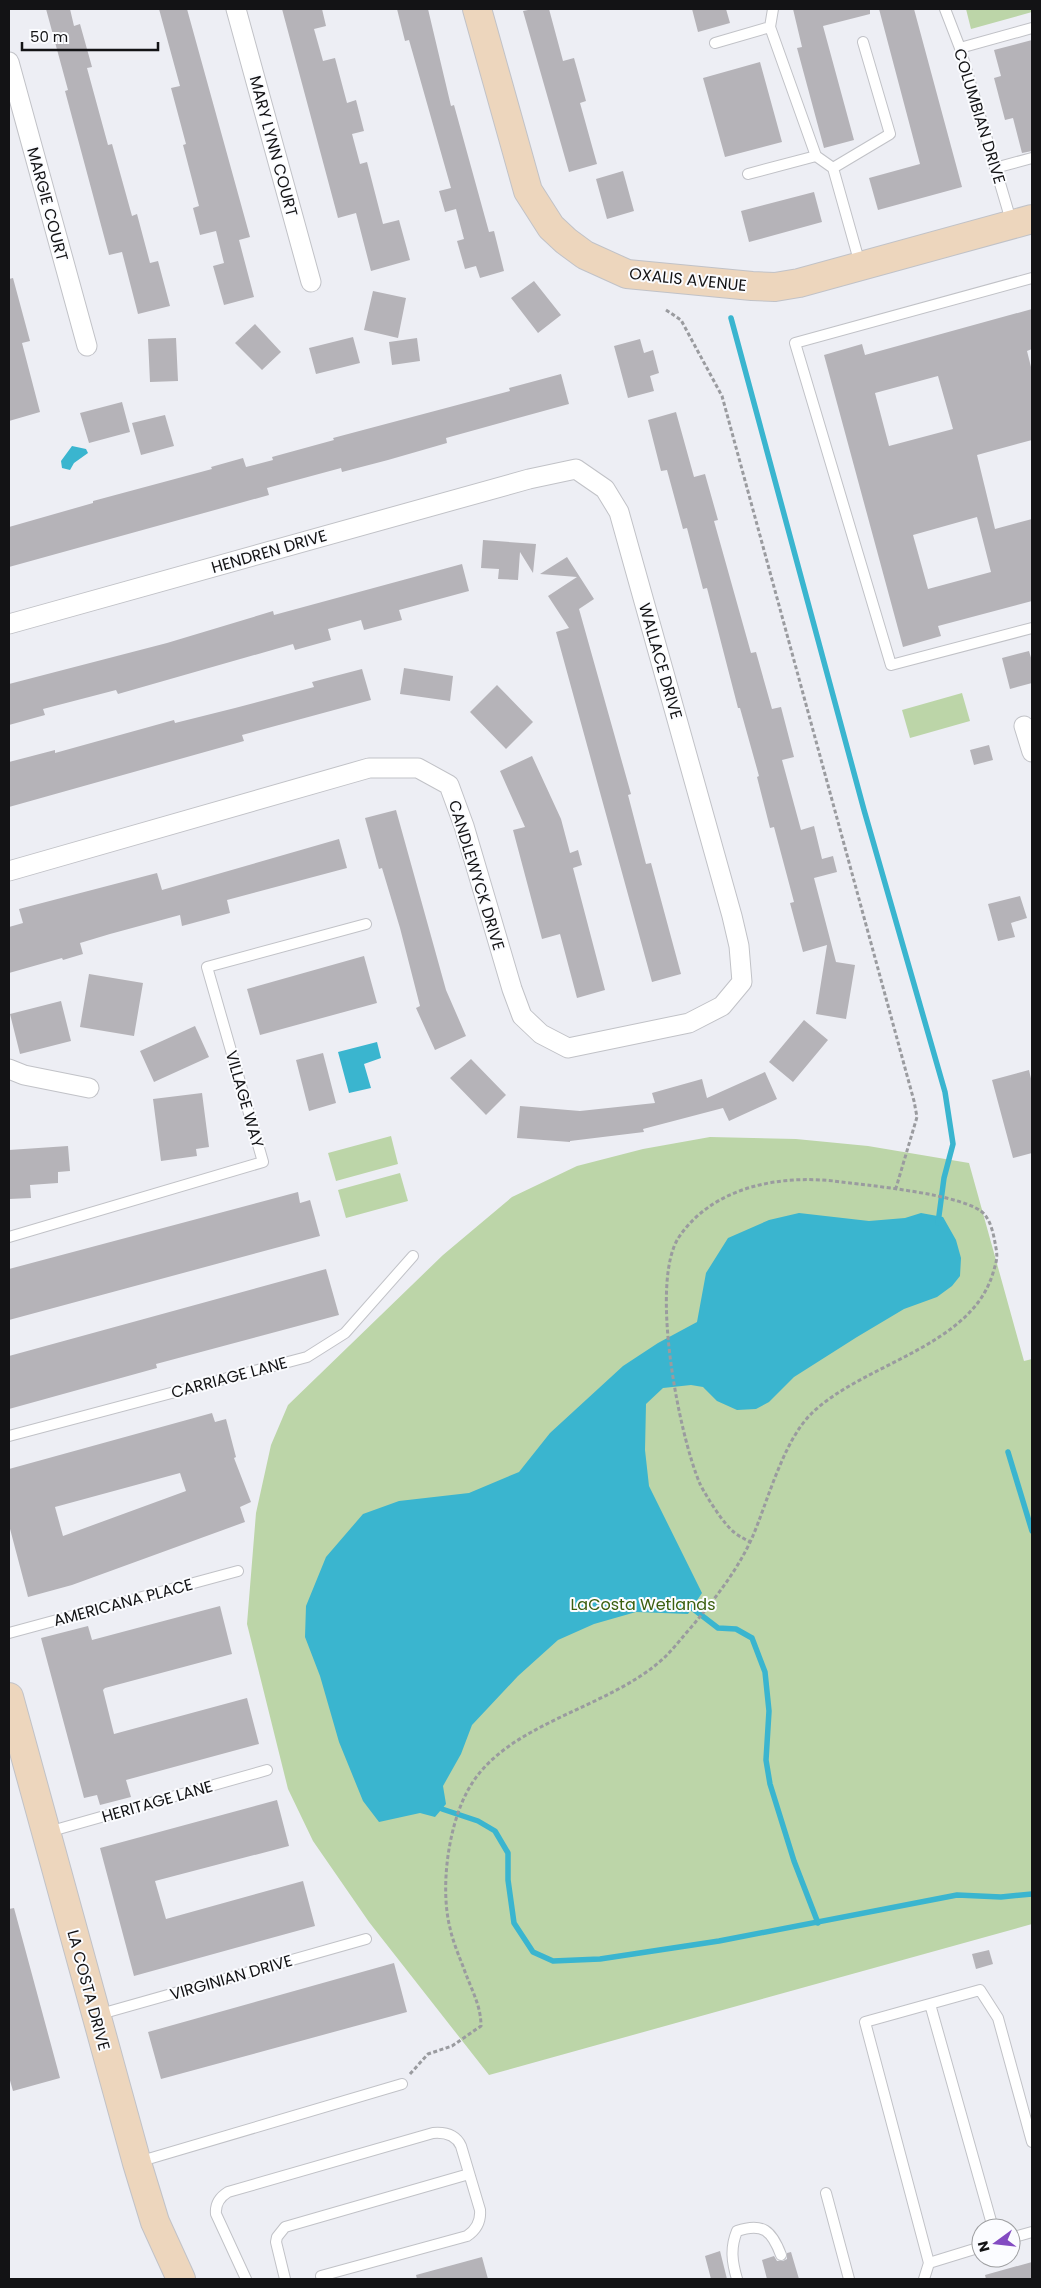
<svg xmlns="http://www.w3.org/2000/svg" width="1041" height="2288" font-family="Poppins,sans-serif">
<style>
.green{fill:#bcd5a8}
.water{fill:#3ab5cf}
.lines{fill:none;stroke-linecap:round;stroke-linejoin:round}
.stream{stroke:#3ab5cf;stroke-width:5.5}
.building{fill:#b5b3b8;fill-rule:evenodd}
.lane-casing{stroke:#c1c2c7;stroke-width:12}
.street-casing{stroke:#c1c2c7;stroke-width:21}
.secondary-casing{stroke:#c1c2c7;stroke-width:30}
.path{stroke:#9a9b9f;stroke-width:3;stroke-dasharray:4 2.5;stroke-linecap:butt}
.lane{stroke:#fff;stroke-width:10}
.street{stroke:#fff;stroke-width:19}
.secondary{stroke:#edd6bd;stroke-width:28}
.labels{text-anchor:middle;stroke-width:4;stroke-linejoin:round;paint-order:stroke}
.street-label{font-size:16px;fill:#131315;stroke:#fbfcff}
.park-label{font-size:16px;fill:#3b5f0f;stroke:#fbfcff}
</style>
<rect width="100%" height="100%" fill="#edeef4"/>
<path class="green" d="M 966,9 L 1032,9 L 1032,12 L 971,29 Z
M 962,693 L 970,721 L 910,738 L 902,710 Z
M 391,1136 L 398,1164 L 336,1181 L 328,1153 Z
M 710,1137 L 796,1139 L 868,1146 L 969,1163 L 1024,1361 L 1032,1359 L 1032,1924 L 489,2075 L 369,1922 L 313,1841 L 288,1789 L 247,1624 L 256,1513 L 271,1445 L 288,1405 L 443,1255 L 512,1197 L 577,1166 L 643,1149 Z
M 400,1173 L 408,1201 L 346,1218 L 338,1190 Z"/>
<path class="water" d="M 72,446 L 86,449 L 88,453 L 74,463 L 70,470 L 62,468 L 61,461 Z
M 377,1042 L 381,1058 L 364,1064 L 371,1088 L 349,1093 L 338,1052 Z
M 799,1213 L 869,1221 L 905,1218 L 921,1213 L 943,1217 L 956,1240 L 961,1258 L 960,1276 L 952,1286 L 937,1297 L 904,1309 L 857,1337 L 794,1377 L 769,1402 L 756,1409 L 737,1410 L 717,1401 L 703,1387 L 691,1385 L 663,1388 L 646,1404 L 645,1450 L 649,1486 L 702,1593 L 688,1614 L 636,1612 L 594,1624 L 558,1640 L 518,1676 L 472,1725 L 461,1754 L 443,1786 L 446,1804 L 435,1817 L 420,1813 L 379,1822 L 363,1801 L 339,1742 L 320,1676 L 305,1637 L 306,1606 L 326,1557 L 363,1514 L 399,1501 L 469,1493 L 519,1472 L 550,1433 L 623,1366 L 658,1343 L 697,1322 L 706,1273 L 728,1238 L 769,1220 Z"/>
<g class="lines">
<path class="stream" d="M 731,318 L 864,810 L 945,1092 L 953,1144 L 944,1178 L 938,1223
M 1008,1452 L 1032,1531
M 692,1608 L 718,1628 L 736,1629 L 752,1638 L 765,1672 L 769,1711 L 766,1760 L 770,1784 L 794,1861 L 818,1923
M 442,1809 L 478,1821 L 495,1831 L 508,1853 L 508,1880 L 514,1923 L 533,1952 L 553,1961 L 600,1959 L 719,1941 L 957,1895 L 1001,1897 L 1032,1894"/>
</g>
<path class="building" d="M 46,9 L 70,9 L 74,26 L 80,24 L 92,67 L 87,68 L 108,145 L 112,144 L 132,216 L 137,214 L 150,263 L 158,261 L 170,306 L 138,314 L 122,252 L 109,255 L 65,91 L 68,90 Z
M 159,9 L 187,9 L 250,237 L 239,240 L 254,297 L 224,305 L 213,266 L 224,263 L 216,231 L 200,235 L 193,208 L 199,206 L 183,145 L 186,144 L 171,88 L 180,86 Z
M 282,9 L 322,9 L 326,26 L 314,29 L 323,61 L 335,58 L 347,103 L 356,100 L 364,131 L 352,134 L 360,164 L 367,162 L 383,224 L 399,220 L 410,260 L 371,271 L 356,213 L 338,218 Z
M 397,9 L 428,9 L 451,106 L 454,105 L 489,232 L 494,231 L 504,271 L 480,278 L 476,266 L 465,269 L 457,241 L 464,239 L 456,209 L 445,212 L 439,191 L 451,188 L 409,40 L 405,41 Z
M 533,9 L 549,9 L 563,61 L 574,58 L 586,101 L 580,103 L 597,164 L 569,172 L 523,11 Z
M 692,9 L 726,9 L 730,23 L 698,32 Z
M 793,9 L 870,9 L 870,14 L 823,26 L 854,140 L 824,148 L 797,48 L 802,47 Z
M 879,9 L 914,9 L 962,187 L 878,210 L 869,178 L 920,164 Z
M 1032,40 L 1032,151 L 1022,153 L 1013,118 L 1005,120 L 994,78 L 1001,76 L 994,50 Z
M 760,62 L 782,142 L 725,157 L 703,78 Z
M 623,171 L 634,211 L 607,219 L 596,179 Z
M 814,192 L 822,222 L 749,242 L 741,211 Z
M 13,278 L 30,341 L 22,343 L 40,412 L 9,421 L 9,279 Z
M 534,281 L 561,315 L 538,333 L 511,298 Z
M 373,291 L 406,298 L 398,338 L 364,330 Z
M 1032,309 L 1032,349 L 1027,351 L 1032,371 L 1032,440 L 977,455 L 995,529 L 1032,519 L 1032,601 L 938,626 L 941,636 L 903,647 L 824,355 L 862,344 L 865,355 ZM 938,376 L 953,429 L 889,446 L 875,393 ZM 977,517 L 991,572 L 928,589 L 913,535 Z
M 255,324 L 281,352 L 262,370 L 235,343 Z
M 353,337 L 360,363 L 316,374 L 309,348 Z
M 176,338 L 178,381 L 150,382 L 148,339 Z
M 417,338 L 420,361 L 392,365 L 389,342 Z
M 640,339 L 644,353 L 653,350 L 659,373 L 650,376 L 654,391 L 628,398 L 614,346 Z
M 561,374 L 569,404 L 446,438 L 447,443 L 388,460 L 342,472 L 341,468 L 267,488 L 269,495 L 9,567 L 9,527 L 93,503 L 93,501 L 212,469 L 211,467 L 243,458 L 246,467 L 273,460 L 272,457 L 334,440 L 333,438 L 510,391 L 509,388 Z
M 122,402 L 130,432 L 89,443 L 80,413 Z
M 676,412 L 694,477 L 705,474 L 718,520 L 714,521 L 751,653 L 756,652 L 772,709 L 781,707 L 794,757 L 782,760 L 801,830 L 814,826 L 822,859 L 833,856 L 837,872 L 814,878 L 836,962 L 855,965 L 846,1019 L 816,1014 L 827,945 L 803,952 L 790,903 L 794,902 L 774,827 L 770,828 L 757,777 L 759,776 L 740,708 L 738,708 L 707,588 L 703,589 L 687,528 L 683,529 L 667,470 L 661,471 L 648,420 Z
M 165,415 L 174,446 L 141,455 L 132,423 Z
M 483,540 L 536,544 L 533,573 L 520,552 L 518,580 L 498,579 L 499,569 L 481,568 Z
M 567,557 L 594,599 L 579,609 L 631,794 L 628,795 L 646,864 L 651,863 L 681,974 L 652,982 L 556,632 L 569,628 L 548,596 L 577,577 L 540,574 Z
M 462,564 L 469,591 L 399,610 L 402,620 L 364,630 L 361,620 L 328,629 L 331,640 L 295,650 L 293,644 L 118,694 L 116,690 L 43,709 L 45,715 L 9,725 L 9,684 L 167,643 L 273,611 L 274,615 Z
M 1029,651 L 1032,661 L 1032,683 L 1010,689 L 1002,658 Z
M 404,668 L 453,676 L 450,701 L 400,694 Z
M 362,669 L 371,700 L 242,735 L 244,741 L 9,807 L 9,762 L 55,750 L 55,753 L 174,720 L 175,723 L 235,708 L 314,687 L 312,682 Z
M 497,685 L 533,722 L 506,749 L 470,712 Z
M 989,745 L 993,760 L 974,765 L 970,750 Z
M 532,756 L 561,819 L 570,853 L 578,850 L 582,865 L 573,868 L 605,990 L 577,998 L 560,934 L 542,939 L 513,830 L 525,827 L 500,771 Z
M 396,810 L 446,990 L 466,1036 L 435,1050 L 416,1008 L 420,1006 L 400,928 L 382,868 L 379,869 L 365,818 Z
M 339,839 L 347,868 L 227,900 L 230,913 L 182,926 L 180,915 L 110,934 L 80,943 L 83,954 L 63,960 L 62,958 L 9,973 L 9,927 L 23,923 L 19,909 L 157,873 L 162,890 Z
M 1020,896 L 1027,918 L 1011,923 L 1015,937 L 998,941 L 988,904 Z
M 364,956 L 377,1003 L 260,1035 L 247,989 Z
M 89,974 L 143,983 L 134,1036 L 80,1027 Z
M 61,1001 L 71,1041 L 20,1054 L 10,1014 Z
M 804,1020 L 828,1040 L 793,1082 L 769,1062 Z
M 195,1026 L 209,1057 L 154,1082 L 140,1051 Z
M 323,1053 L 336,1103 L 309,1111 L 296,1060 Z
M 471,1059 L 506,1095 L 486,1115 L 450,1078 Z
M 1029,1070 L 1032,1083 L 1032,1153 L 1013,1158 L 992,1080 Z
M 765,1072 L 777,1099 L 729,1121 L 723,1108 L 643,1129 L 644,1132 L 570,1141 L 570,1142 L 517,1138 L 520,1106 L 580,1111 L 655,1103 L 652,1093 L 702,1079 L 707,1098 Z
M 202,1093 L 209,1147 L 196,1149 L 197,1156 L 161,1161 L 153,1099 Z
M 68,1146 L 70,1171 L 58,1172 L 58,1183 L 30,1185 L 31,1198 L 9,1199 L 9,1150 Z
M 298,1192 L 300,1203 L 310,1200 L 320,1236 L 9,1320 L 9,1269 Z
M 326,1269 L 339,1315 L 156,1364 L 157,1368 L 9,1409 L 9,1356 Z
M 212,1413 L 215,1422 L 226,1419 L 236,1457 L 234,1458 L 251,1502 L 240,1507 L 245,1522 L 72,1585 L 28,1597 L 9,1525 L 9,1469 ZM 180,1473 L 186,1491 L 63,1536 L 55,1507 Z
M 220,1606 L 232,1654 L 105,1688 L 103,1690 L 114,1734 L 247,1698 L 259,1744 L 126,1780 L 131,1797 L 100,1805 L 97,1795 L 84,1798 L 41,1638 L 88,1626 L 92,1640 Z
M 277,1800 L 289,1846 L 155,1881 L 166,1919 L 303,1881 L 315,1926 L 134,1976 L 100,1848 Z
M 14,1908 L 60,2078 L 13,2091 L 9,2077 L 9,1909 Z
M 989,1950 L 993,1964 L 976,1969 L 972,1954 Z
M 394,1963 L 407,2012 L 161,2079 L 148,2032 Z
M 720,2251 L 727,2279 L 711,2279 L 705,2256 Z
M 791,2252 L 799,2279 L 767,2279 L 762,2260 L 774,2256 L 777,2261 L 783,2261 L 787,2259 L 787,2253 Z
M 482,2257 L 488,2279 L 417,2279 L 416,2275 Z
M 1032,2262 L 1032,2279 L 986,2279 L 985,2275 Z"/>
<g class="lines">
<defs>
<path id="lane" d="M 773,9 L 770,27 L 816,156 L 833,168 L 860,264
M 945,9 L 960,48 L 1012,224
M 715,43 L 770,27
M 960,48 L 1032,28
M 833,168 L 890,134 L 863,42
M 995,168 L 1032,158
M 748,174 L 816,156
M 1032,278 L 795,343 L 891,665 L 1032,628
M 9,1237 L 263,1162 L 207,967 L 366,924
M 9,1436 L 307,1357 L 345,1333 L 413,1256
M 9,1633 L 238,1571
M 48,1832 L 267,1770
M 930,2004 L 993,2228
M 97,2015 L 366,1939
M 138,2162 L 402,2084
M 826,2193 L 849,2279
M 1011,2238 L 1032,2232
M 929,2263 L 981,2247
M 246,2279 L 216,2214 C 215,2204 220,2197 228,2192 L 433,2133 C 445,2132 456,2135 461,2146 L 480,2210 C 481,2222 476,2230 467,2236 L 321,2276 L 322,2279
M 285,2279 L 276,2242 L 277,2237 L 285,2227 L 469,2174
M 737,2279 C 732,2262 730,2248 737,2231 C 763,2222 772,2231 781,2255
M 924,2279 L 929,2263 L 865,2022 L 980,1990 L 998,2018 L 1032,2142"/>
<path id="street" d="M 236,9 L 311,282
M 9,62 L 87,346
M 9,624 L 529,479 L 576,469 L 605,489 L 619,512 L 732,916 L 739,946 L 742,982 L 722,1006 L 689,1023 L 568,1048 L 541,1034 L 522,1016 L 512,989 L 464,826 L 449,785 L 418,768 L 369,768 L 9,871
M 1024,726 L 1032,752
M 9,1069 L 24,1075 L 89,1088"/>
<path id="secondary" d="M 477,9 L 528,191 L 551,227 L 566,241 L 585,255 L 627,274 L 752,286 L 775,287 L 799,283 L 1032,219
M 9,1697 L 137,2163 L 155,2222 L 181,2279"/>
</defs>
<use href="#lane" class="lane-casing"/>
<use href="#street" class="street-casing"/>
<use href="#secondary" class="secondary-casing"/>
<path class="path" d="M 666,310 L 681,320 L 722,396 L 914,1101 L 917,1117 L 896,1188
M 410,2074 L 428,2054 L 452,2046 L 481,2026 C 481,2005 471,1989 464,1969 C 459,1956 453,1942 450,1928 C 440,1888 448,1828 467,1792 C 503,1722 609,1710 665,1657 C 675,1647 684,1635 694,1624 C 716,1597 737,1571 752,1538 C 768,1501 783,1441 812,1413 C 864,1363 971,1347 993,1273 C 996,1263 998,1258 996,1248 C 994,1237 992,1224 985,1215 C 969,1194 863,1185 834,1181 C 778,1175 713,1187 679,1237 C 649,1282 679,1435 700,1484 C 706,1496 724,1525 735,1533 C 740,1537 745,1539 750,1542"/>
<use href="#lane" class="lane"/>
<use href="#street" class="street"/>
<use href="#secondary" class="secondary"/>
</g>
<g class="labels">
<g class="street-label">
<text transform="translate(980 116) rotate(73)" y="6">COLUMBIAN DRIVE</text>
<text transform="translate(274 146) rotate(75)" y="6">MARY LYNN COURT</text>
<text transform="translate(48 204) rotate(75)" y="6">MARGIE COURT</text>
<text transform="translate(688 279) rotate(6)" y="6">OXALIS AVENUE</text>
<text transform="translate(269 551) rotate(-16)" y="6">HENDREN DRIVE</text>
<text transform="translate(661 661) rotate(74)" y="6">WALLACE DRIVE</text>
<text transform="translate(477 875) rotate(73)" y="6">CANDLEWYCK DRIVE</text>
<text transform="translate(245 1099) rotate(74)" y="6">VILLAGE WAY</text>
<text transform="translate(229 1377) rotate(-15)" y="6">CARRIAGE LANE</text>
<text transform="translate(123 1602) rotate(-15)" y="6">AMERICANA PLACE</text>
<text transform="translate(157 1801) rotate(-16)" y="6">HERITAGE LANE</text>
<text transform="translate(231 1977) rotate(-16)" y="6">VIRGINIAN DRIVE</text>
<text transform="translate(89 1990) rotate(75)" y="6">LA COSTA DRIVE</text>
</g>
<g class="park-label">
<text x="643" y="1610">LaCosta Wetlands</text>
</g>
</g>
<rect width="1041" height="2288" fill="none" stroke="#131315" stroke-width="20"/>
<g transform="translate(996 2243) rotate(255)"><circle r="24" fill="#fbfcff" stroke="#9e9fa1"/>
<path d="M0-4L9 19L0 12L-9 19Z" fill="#834bc2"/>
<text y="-8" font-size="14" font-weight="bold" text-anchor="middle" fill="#131315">N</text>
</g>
<path d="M22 42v8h136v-8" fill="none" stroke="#131315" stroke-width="2.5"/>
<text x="30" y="42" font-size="15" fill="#131315" stroke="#fbfcff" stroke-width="4" paint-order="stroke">50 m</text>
</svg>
